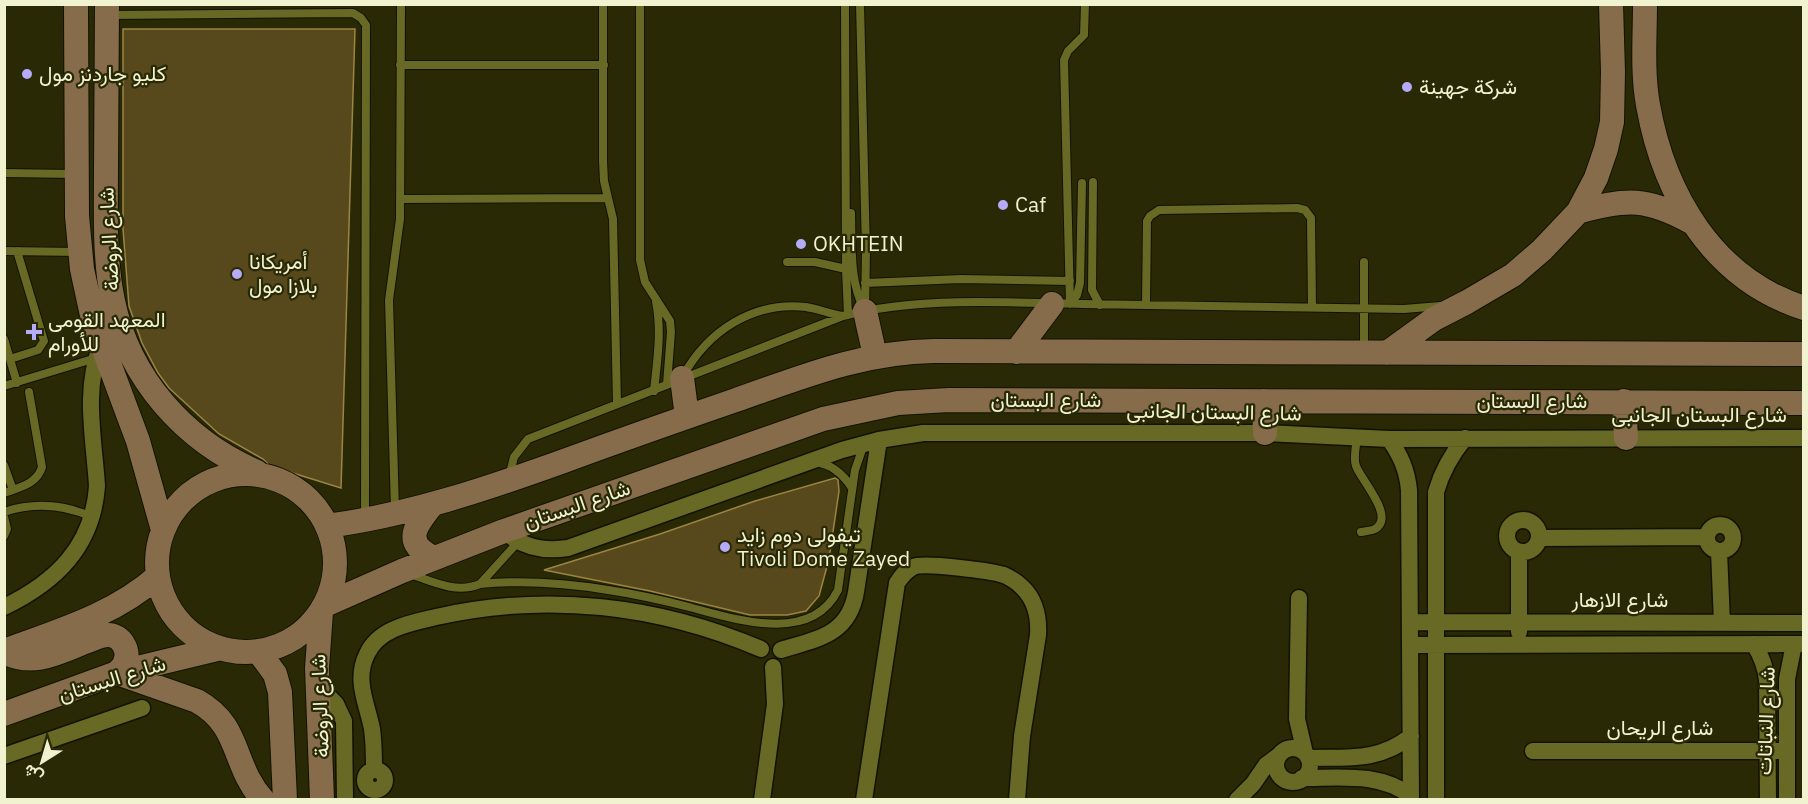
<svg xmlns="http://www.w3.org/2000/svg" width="1808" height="804" font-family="'IBM Plex Sans',Vazirmatn,sans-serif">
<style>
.building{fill:#58491d;stroke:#9c8543;stroke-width:1.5}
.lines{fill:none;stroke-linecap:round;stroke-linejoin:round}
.lane-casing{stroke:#121201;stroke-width:10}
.street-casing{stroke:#121201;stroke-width:19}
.secondary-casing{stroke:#121201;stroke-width:26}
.lane{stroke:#676924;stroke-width:8}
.street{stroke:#676924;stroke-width:16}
.secondary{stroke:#866c4a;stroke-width:24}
.poi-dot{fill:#b6abf8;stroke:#292a05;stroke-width:2}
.labels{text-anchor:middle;stroke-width:4.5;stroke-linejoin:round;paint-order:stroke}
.poi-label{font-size:21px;fill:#f0f2d0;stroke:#292a05;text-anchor:start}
.street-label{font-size:21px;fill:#f0f2d0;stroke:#292a05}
</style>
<rect width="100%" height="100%" fill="#292a05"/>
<path class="building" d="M 123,29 L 355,29 L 341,488 L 270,466 L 263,459 L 219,434 L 169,388 L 158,373 L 142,343 L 129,306 L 123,229 Z
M 835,478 L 838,480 L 839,491 L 829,559 L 819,596 L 806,611 L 787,615 L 750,615 L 650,591 L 544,570 L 660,534 L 755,501 Z"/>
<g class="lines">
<defs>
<path id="lane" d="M 603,4 L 603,161 L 604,181 L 613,219 L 617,403
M 640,4 L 640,260 L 645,282 L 670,321 L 671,332 L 667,384
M 845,4 L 846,269 L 848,315
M 860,4 L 866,251 L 865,311
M 108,15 L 353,13 L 361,18 L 366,25 L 365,517
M 400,65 L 604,65
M 4,173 L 74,174
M 1093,182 L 1092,290 L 1100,305
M 400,199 L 607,198
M 851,213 C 852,245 849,280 864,309
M 4,251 L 79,252
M 787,262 L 815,262 L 846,269
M 865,283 L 961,279 L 1070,281
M 1070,304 L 1064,60 L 1068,51 L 1084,35 L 1085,4
M 1070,304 L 1077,295 L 1080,283 L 1082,183
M 1146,305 L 1147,221 L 1150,216 L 1159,210 L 1297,208 L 1305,210 L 1311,218 L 1312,307
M 4,339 L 17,383
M 1364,349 L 1364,262
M 10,359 L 38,350 L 44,341 L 17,251
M 683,376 C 708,331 753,301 806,307 C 819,309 830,314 843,316
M 4,386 L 96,358
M 654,391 C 657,361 662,332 656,302
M 1357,438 C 1356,447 1353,458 1356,466 C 1361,480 1396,517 1375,529 C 1371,531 1365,531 1361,532
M 815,462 C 832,464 843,474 852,488
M 4,465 L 13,490
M 509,477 L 514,457 L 528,439 L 843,316 C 922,296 1004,303 1084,304 C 1191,306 1298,307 1404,309 L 1440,306
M 4,493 C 20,487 37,484 42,467 L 29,392
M 395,510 L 389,300 L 400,219 L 401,4
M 4,512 C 35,502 63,504 92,517
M 4,517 L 7,529 L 4,536
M 410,574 C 433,582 457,594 480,584 L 518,542
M 480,584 C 523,580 566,583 608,590 C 635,594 662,600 689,607 C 734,619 811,645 838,590 L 855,470 L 864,444"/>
<path id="street" d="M 1389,439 C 1401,456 1407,470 1409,490 L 1411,800
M1507 536a16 16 0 1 1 32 0a16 16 0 1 1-32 0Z
M1707 538a13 13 0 1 1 26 0a13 13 0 1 1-26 0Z
M 504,531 C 522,547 543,552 568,548 L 842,450 L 879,440 L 923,433 L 1265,433 L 1389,439 L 1804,438
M 1539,538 L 1707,537
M 1719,551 L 1722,623
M 1299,598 L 1297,719 L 1305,753
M 4,607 C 56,582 93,546 97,486 C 94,438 83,391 101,345
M 1410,622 L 1804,623
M 1519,632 L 1519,552
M 1754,644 C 1762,657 1766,667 1767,681 L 1768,800
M 1410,645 L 1804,644
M 781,650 C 817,639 849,635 856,592 L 879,440
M 318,686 L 336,704 L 344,721 L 345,800
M1276 765a17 17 0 1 1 34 0a17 17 0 1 1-34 0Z
M 1533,751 L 1787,751
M 4,756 L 142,708
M 1308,758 C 1347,757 1379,762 1411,736
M365 780a10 10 0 1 1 20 0a10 10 0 1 1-20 0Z
M 374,770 C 374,756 374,743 372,729 C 367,703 354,680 367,654 C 379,628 411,623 436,617 C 547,592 658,605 761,649
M 1302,778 C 1340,778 1379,772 1411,796
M 762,800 L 775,704 L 773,667
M 864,800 L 897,583 C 901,577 905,571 913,567 C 924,562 991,571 1004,575 C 1011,578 1018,583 1023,588 C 1036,601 1039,618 1038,635 L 1022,736 L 1017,800
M 1237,800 L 1253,784 L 1266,765 L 1278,756
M 1436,800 L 1436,492 C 1442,471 1451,455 1465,438
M 1787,800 L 1787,679 L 1794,644"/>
<path id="secondary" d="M 76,4 L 77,216 L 82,269 L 93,320 L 138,441 L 163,530
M 107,4 C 107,59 106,114 106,169 C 106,212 104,259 113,301 C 129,379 185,441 257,472
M 1645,4 C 1645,37 1642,72 1648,105 C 1664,195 1713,279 1804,308
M 1578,212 C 1626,198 1648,198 1691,222
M 865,311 L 875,356
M 1016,352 L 1052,304
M 1387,353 L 1434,319 L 1467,302 L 1513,275 L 1542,250 L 1578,212 L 1596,178 L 1606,149 L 1612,122 L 1613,72 L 1611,4
M 682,378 L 687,417
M 1264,401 L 1265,433
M 1624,401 L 1626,438
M157 563a89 89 0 1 1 178 0a89 89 0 1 1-178 0Z
M 432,505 C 415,526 402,543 434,558
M 327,526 C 409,515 486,489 564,461 C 621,440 678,420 736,400 C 802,377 862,352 934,351 L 1804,354
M 325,605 L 402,571 L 504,531 L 823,419 L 898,403 L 949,400 L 1804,403
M 321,612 L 317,668 L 322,800
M 4,651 C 58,631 114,615 158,576
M 258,651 L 275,674 L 280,692 L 285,800
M 4,652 C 33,667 58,653 85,642 C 92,640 100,635 108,635 C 121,635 130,650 125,662 C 124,666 120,670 117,673 L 197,701 C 242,726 231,764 263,800
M 4,714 L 117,673 L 221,648"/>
</defs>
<use href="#lane" class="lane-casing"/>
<use href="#street" class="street-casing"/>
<use href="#secondary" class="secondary-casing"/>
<use href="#lane" class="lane"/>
<use href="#street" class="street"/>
<use href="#secondary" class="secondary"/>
</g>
<g class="poi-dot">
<circle cx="27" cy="74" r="6"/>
<circle cx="1407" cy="87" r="6"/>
<circle cx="1003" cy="205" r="6"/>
<circle cx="801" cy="244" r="6"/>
<circle cx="237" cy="274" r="6"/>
<path d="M31 323h6v6h6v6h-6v6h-6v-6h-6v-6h6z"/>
<circle cx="725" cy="547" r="6"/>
</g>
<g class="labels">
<g class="poi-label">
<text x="39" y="81">كليو جاردنز مول</text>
<text x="1419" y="94">شركة جهينة</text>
<text x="1015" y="212">Caf</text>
<text x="813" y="251">OKHTEIN</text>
<text x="249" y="269">أمريكانا<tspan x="249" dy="24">بلازا مول</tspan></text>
<text x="48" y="327">المعهد القومى<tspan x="48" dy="24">للأورام</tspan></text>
<text x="737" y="542">تيفولى دوم زايد<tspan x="737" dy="24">Tivoli Dome Zayed</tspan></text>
</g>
<g class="street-label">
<text transform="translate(109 239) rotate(-93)" y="7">شارع الروضة</text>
<text x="1046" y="407">شارع البستان</text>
<text x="1532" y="408">شارع البستان</text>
<text transform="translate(1214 412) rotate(1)" y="7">شارع البستان الجانبى</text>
<text x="1699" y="422">شارع البستان الجانبى</text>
<text transform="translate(577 505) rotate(-19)" y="7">شارع البستان</text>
<text x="1620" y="607">شارع الازهار</text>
<text transform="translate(112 679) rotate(-17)" y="7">شارع البستان</text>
<text transform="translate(320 706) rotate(-92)" y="7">شارع الروضة</text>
<text transform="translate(1766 721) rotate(-88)" y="7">شارع النباتات</text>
<text x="1660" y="735">شارع الريحان</text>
</g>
</g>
<rect width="1808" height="804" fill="none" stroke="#f0f2d0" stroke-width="12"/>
<g transform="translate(42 762) rotate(217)" stroke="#292a05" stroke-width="4.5" paint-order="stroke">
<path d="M0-4.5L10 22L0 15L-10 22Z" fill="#f0f2d0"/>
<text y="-9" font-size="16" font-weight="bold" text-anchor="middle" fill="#f0f2d0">ش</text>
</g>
</svg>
